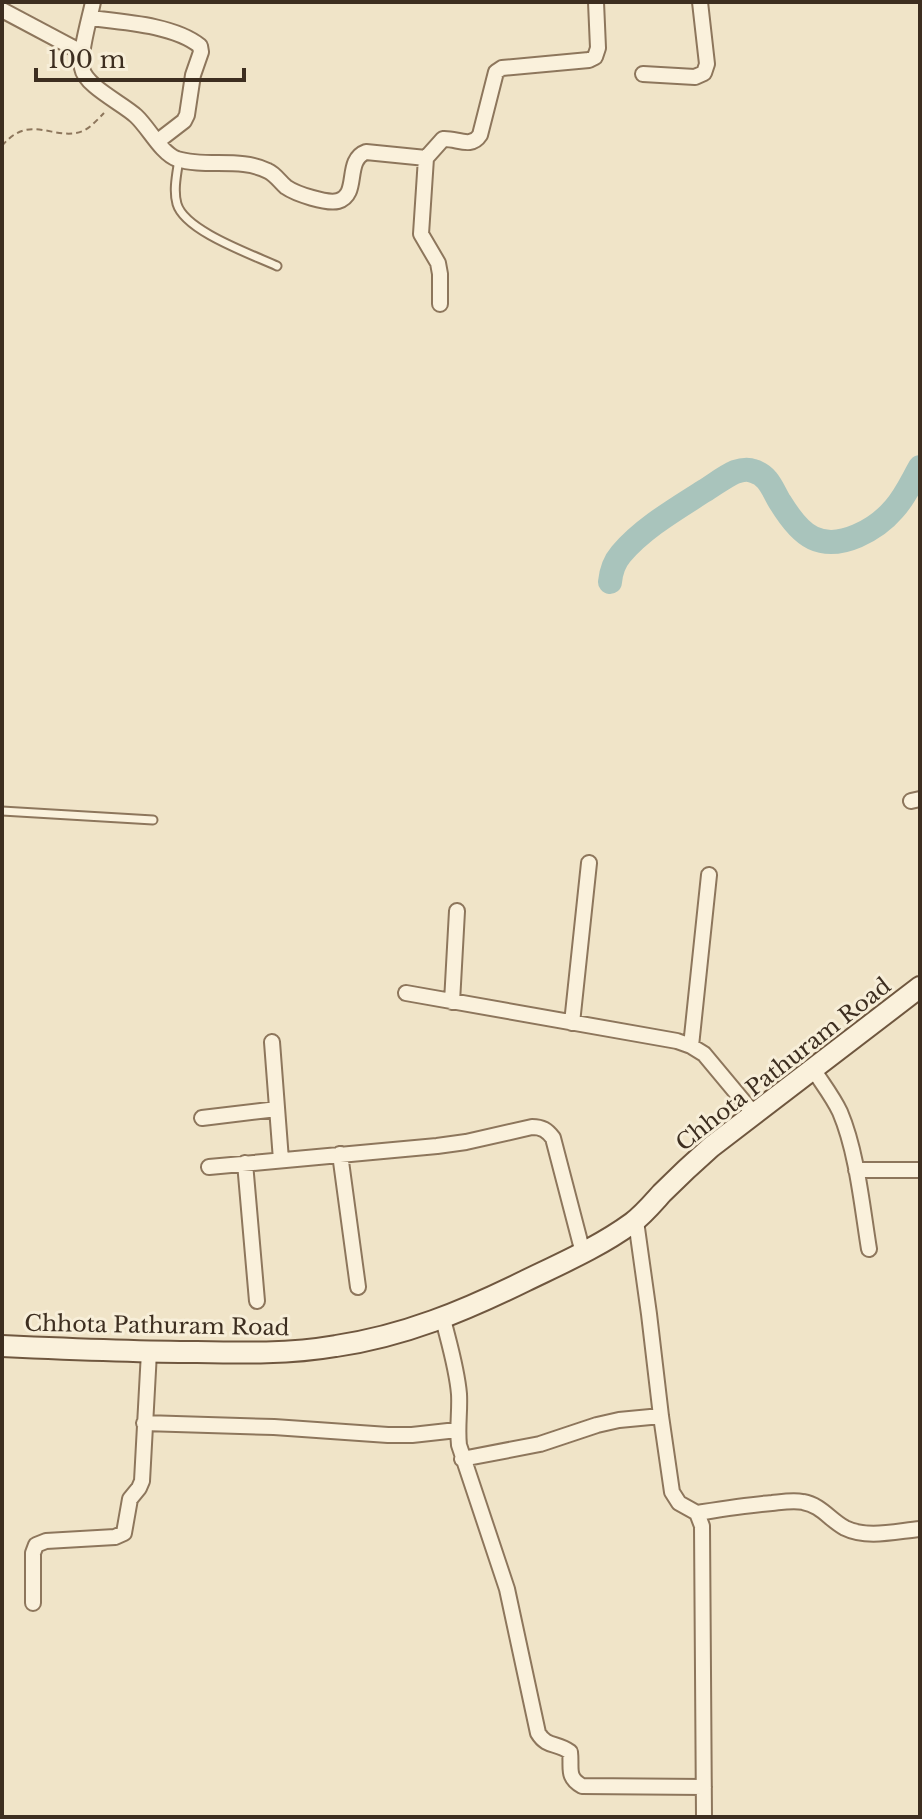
<svg xmlns="http://www.w3.org/2000/svg" width="922" height="1819" font-family="'Libre Baskerville',serif">
<style>
.lines{fill:none;stroke-linecap:round;stroke-linejoin:round}
.river{stroke:#a9c4bc;stroke-width:24}
.lane-casing{stroke:#8d765c;stroke-width:11}
.street-casing{stroke:#8d765c;stroke-width:18}
.secondary-casing{stroke:#6f573f;stroke-width:24}
.path{stroke:#8d765c;stroke-width:2;stroke-dasharray:6 4;stroke-linecap:butt}
.lane{stroke:#faf1dc;stroke-width:7}
.street{stroke:#faf1dc;stroke-width:14}
.secondary{stroke:#faf1dc;stroke-width:20}
.labels{text-anchor:middle;stroke-width:6;stroke-linejoin:round;paint-order:stroke}
.street-label{font-size:22px;fill:#3d2e20;stroke:#f7eed8}
</style>
<rect width="100%" height="100%" fill="#f0e4c8"/>
<g class="lines">
<path class="river" d="M 610,582 C 611,572 615,561 621,554 C 643,528 676,509 704,491 C 714,485 724,477 735,472 C 741,470 748,469 753,471 C 769,475 773,491 780,502 C 788,515 800,532 813,538 C 840,551 877,529 894,509 C 905,497 912,481 920,467"/>
<defs>
<path id="lane" d="M 179,159 C 177,173 173,190 177,204 C 185,231 251,254 277,266
M 2,811 L 153,820"/>
<path id="street" d="M 93,2 C 90,17 79,54 82,68 C 85,86 122,103 136,116 C 149,128 161,153 177,159 C 206,168 241,157 268,171 C 275,174 280,182 286,187 C 296,194 327,204 338,201 C 360,195 344,160 366,152 L 426,158 L 443,139 C 457,138 471,149 480,135 L 496,72 L 502,68 L 589,60 L 595,57 L 598,48 L 596,2
M 2,10 L 83,53
M 90,18 C 123,22 174,25 200,46 L 201,52 L 193,75 L 187,115 L 184,121 L 158,141
M 643,74 L 695,77 L 704,73 L 707,64 L 700,2
M 426,158 L 421,234 L 438,263 L 440,274 L 440,304
M 911,801 L 920,799
M 406,993 L 677,1041 L 691,1046 L 704,1054 L 754,1114
M 452,1002 L 457,911
M 572,1023 L 589,863
M 272,1042 L 281,1160
M 691,1046 L 709,875
M 813,1069 C 822,1083 833,1097 840,1112 C 857,1152 862,1206 869,1249
M 202,1118 L 277,1109
M 340,1154 L 358,1287
M 245,1163 L 257,1301
M 209,1167 L 437,1146 L 466,1142 L 532,1127 C 542,1127 547,1130 553,1138 L 583,1253
M 856,1170 L 920,1170
M 636,1221 L 649,1314 L 661,1416 L 672,1492 L 679,1503 L 697,1513 L 702,1526 L 704,1817
M 443,1319 C 449,1343 457,1369 459,1394 C 460,1411 457,1428 459,1445 L 507,1589 L 538,1733 C 547,1748 557,1742 570,1752 C 572,1768 566,1777 582,1786 L 704,1787
M 144,1423 L 274,1427 L 388,1435 L 412,1435 L 457,1430
M 462,1459 L 540,1444 L 597,1425 L 619,1420 L 661,1416
M 697,1513 C 722,1509 746,1505 772,1503 C 782,1502 793,1500 803,1502 C 821,1505 830,1520 845,1528 C 867,1539 897,1531 920,1529
M 33,1603 L 33,1553 L 36,1545 L 46,1541 L 115,1537 L 124,1533 L 130,1499 L 139,1488 L 142,1481 L 149,1352"/>
<path id="secondary" d="M 2,1346 C 67,1349 132,1352 197,1352 C 243,1353 290,1354 336,1346 C 404,1336 464,1311 525,1281 C 562,1263 599,1247 632,1223 C 643,1215 653,1203 662,1193 C 678,1177 694,1162 711,1147 L 920,987"/>
</defs>
<use href="#lane" class="lane-casing"/>
<use href="#street" class="street-casing"/>
<use href="#secondary" class="secondary-casing"/>
<path class="path" d="M 2,146 C 30,111 57,144 85,130 C 92,126 98,119 104,113"/>
<use href="#lane" class="lane"/>
<use href="#street" class="street"/>
<use href="#secondary" class="secondary"/>
</g>
<g class="labels">
<g class="street-label">
<text transform="translate(783 1064) rotate(-38)" y="8">Chhota Pathuram Road</text>
<text transform="translate(157 1325) rotate(1)" y="8">Chhota Pathuram Road</text>
</g>
</g>
<rect width="922" height="1819" fill="none" stroke="#3d2e20" stroke-width="8"/>
<path d="M36 68v12h208v-12" fill="none" stroke="#3d2e20" stroke-width="4"/>
<text x="48" y="68" font-size="24" fill="#3d2e20" stroke="#f7eed8" stroke-width="6" paint-order="stroke">100 m</text>
</svg>
